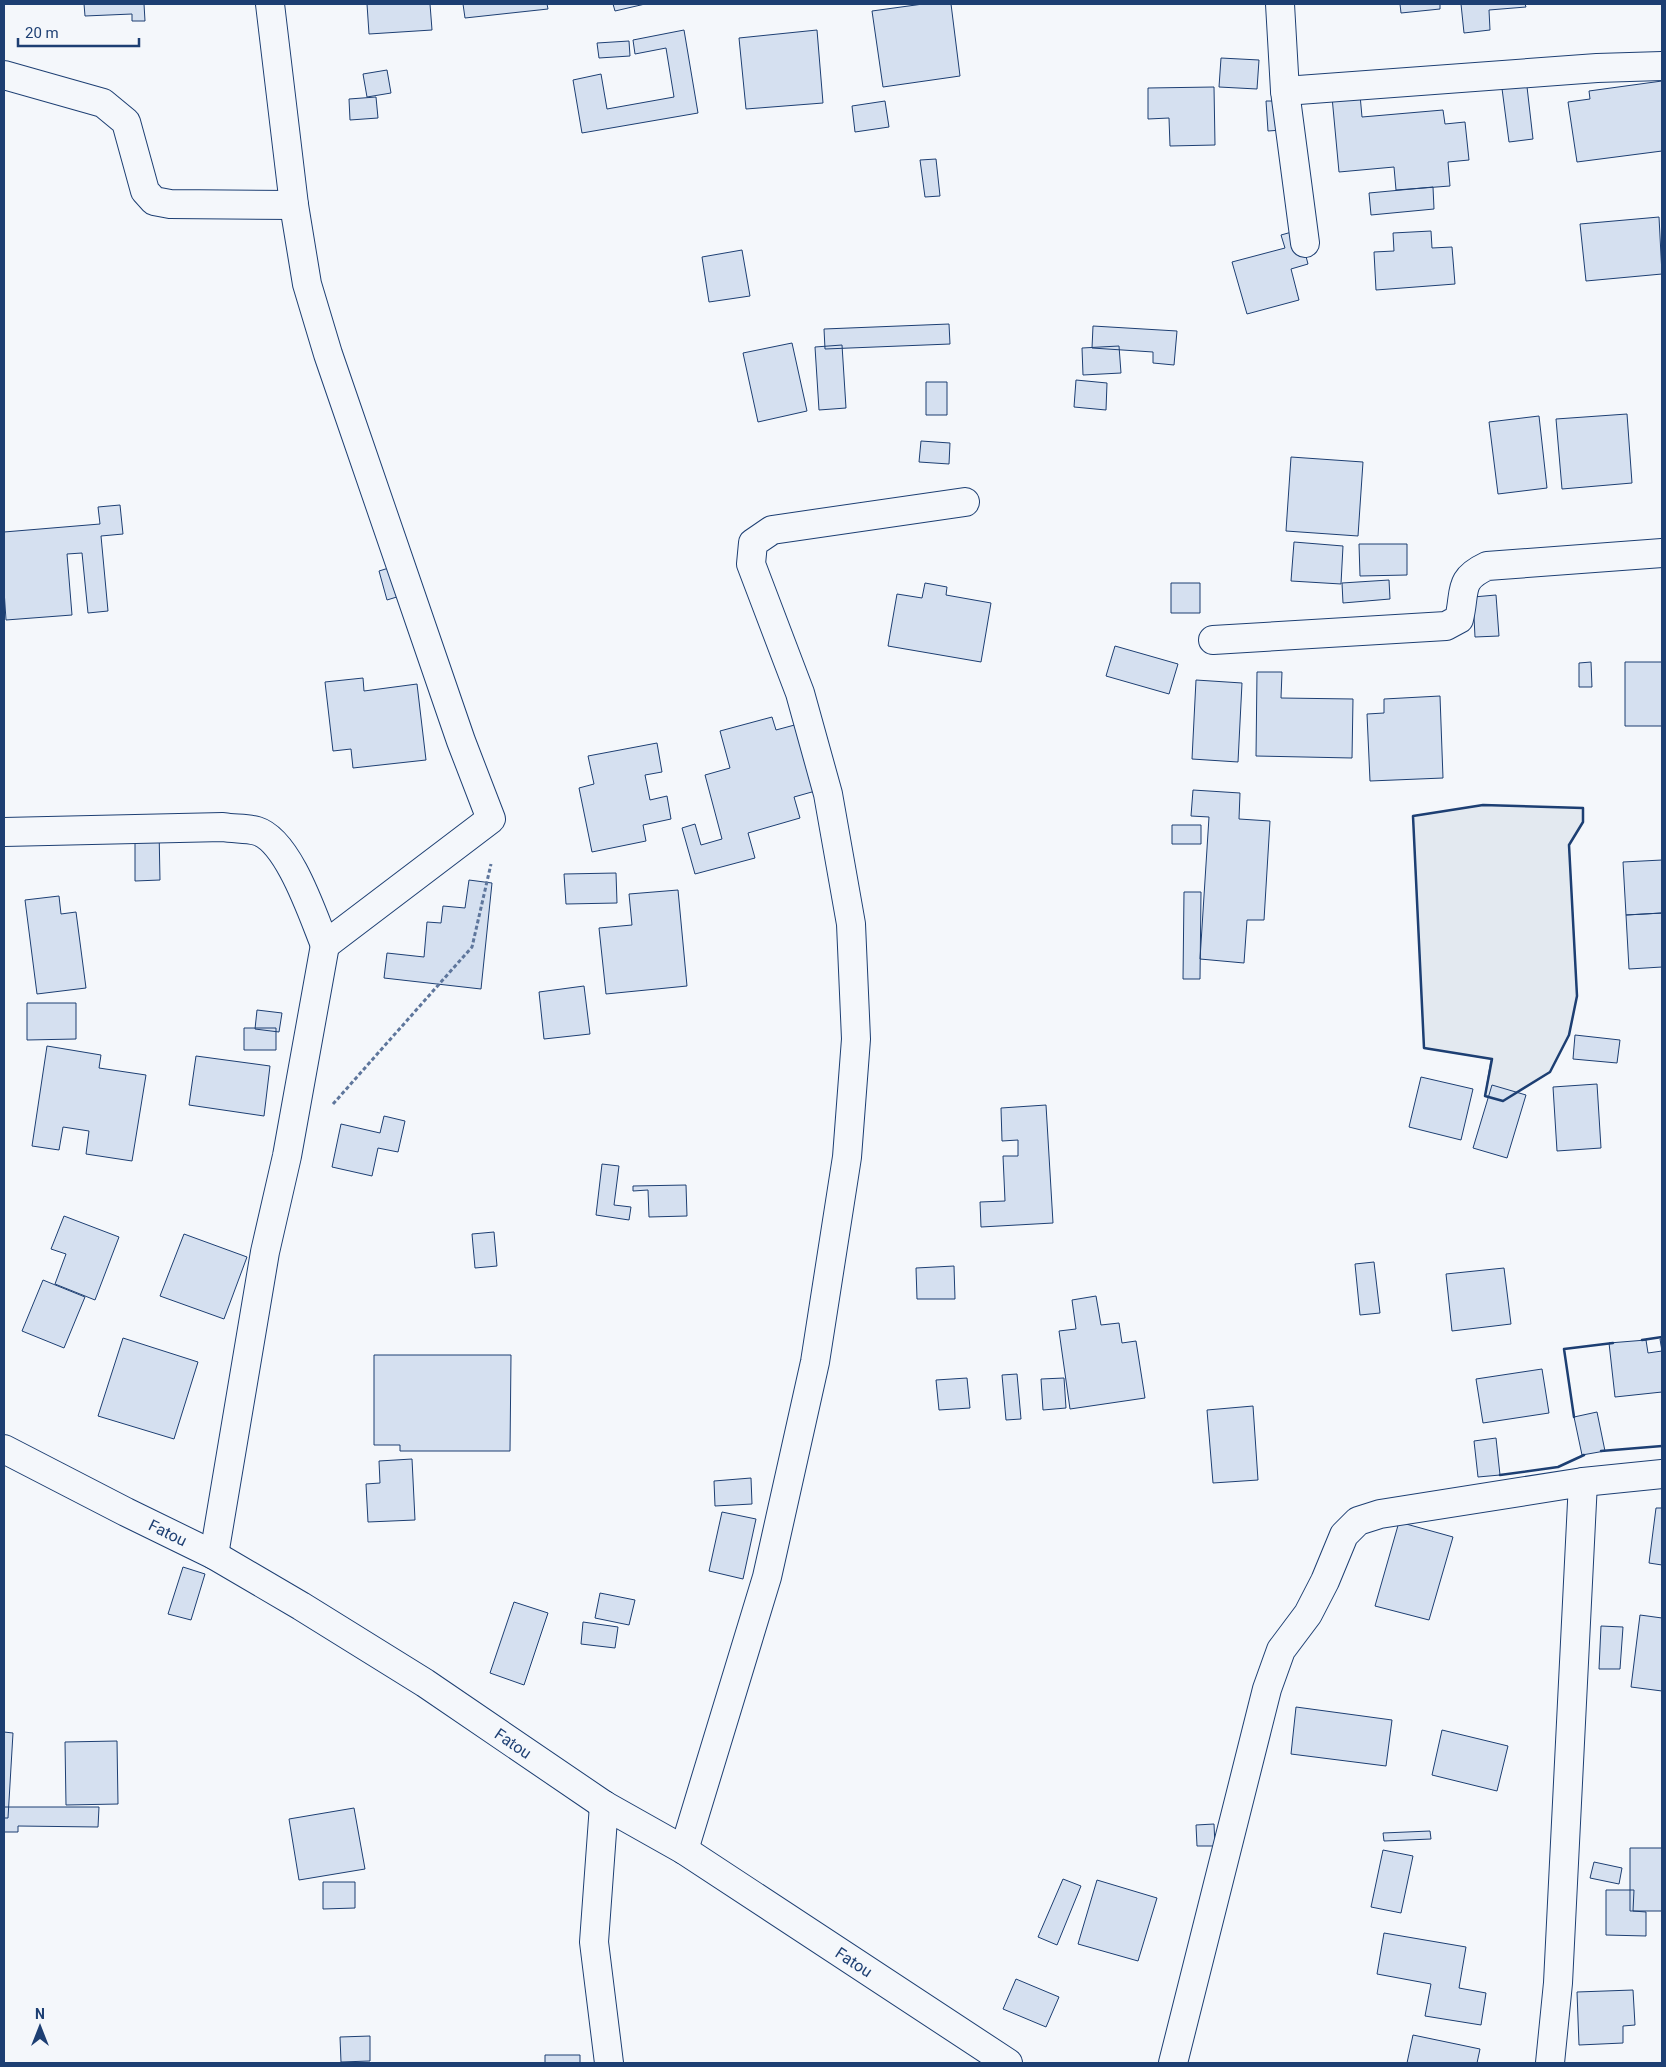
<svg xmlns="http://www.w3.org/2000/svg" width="1666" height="2067" font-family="Roboto,sans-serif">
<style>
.green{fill:#e3e9f0;stroke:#687fa3}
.building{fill:#d5e0f0;stroke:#1d3f73}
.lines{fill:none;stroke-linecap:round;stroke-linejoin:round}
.minor-casing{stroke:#1d3f73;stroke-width:30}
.path{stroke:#5e769c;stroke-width:3;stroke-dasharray:4 2.5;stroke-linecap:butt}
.minor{stroke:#f4f7fb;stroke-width:28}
.wall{stroke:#1d3f73;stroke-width:2.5}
.labels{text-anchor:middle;stroke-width:4;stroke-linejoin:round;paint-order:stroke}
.street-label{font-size:16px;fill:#1d3f73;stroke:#f4f7fb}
</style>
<rect width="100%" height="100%" fill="#f4f7fb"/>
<path class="green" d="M 1483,805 L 1583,808 L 1583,822 L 1569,845 L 1577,996 L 1569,1035 L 1550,1072 L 1503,1101 L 1485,1096 L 1491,1059 L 1424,1048 L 1413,816 Z"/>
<path class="building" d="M 84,4 L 144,4 L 145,21 L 132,21 L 132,14 L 85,16 Z
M 367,4 L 430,4 L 432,30 L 369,34 Z
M 463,4 L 547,4 L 548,9 L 465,18 Z
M 613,4 L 645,4 L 615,11 Z
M 923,4 L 951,4 L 960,76 L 883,87 L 872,11 Z
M 1400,4 L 1440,4 L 1440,9 L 1401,13 Z
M 1461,4 L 1525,4 L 1526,7 L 1489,10 L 1490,30 L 1464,33 Z
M 684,30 L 698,113 L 582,133 L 573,80 L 601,74 L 607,109 L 674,97 L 666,48 L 635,54 L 633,40 Z
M 817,30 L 823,103 L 746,109 L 739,38 Z
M 629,41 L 630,56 L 599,58 L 597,43 Z
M 1221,58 L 1259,60 L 1257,89 L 1219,87 Z
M 387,70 L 391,93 L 367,97 L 363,74 Z
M 1526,78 L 1533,139 L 1509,142 L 1501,81 Z
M 1662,81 L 1662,151 L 1577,162 L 1568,102 L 1590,99 L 1589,91 Z
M 1214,87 L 1215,145 L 1170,146 L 1169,118 L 1148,119 L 1148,88 Z
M 1360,95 L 1362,117 L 1443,110 L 1445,124 L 1465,122 L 1469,160 L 1448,162 L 1450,186 L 1396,190 L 1394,167 L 1339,172 L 1332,97 Z
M 376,97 L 378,118 L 350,120 L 349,99 Z
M 885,101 L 889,127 L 855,132 L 852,106 Z
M 1266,101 L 1281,101 L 1282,130 L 1268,131 Z
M 936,159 L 940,196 L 925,197 L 920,160 Z
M 1433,187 L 1434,209 L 1371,215 L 1369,193 Z
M 1659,217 L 1662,274 L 1586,281 L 1580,224 Z
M 1299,230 L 1308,264 L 1291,269 L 1299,300 L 1247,314 L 1232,262 L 1285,248 L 1281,235 Z
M 1431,231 L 1432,248 L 1452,247 L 1455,284 L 1376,290 L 1374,252 L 1394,251 L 1393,233 Z
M 742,250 L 750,296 L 709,302 L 702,257 Z
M 949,324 L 950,344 L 825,349 L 824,329 Z
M 1093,326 L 1177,331 L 1174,365 L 1153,363 L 1153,352 L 1092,348 Z
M 792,343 L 807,411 L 758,422 L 743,353 Z
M 842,345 L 846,408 L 819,410 L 815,347 Z
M 1119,346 L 1121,373 L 1083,375 L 1082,348 Z
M 1076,380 L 1107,383 L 1106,410 L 1074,407 Z
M 926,382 L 947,382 L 947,415 L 926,415 Z
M 1627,414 L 1632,483 L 1562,489 L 1556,419 Z
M 1539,416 L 1547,488 L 1498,494 L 1489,422 Z
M 921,441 L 950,443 L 949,464 L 919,462 Z
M 1291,457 L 1363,462 L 1358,536 L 1286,531 Z
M 120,505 L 123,534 L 101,536 L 108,611 L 88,613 L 82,553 L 67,554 L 72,615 L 6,620 L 4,590 L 4,532 L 100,524 L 98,507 Z
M 1294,542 L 1343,546 L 1341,584 L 1291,581 Z
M 1359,544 L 1407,544 L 1407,575 L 1360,576 Z
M 405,563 L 413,592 L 387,600 L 379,571 Z
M 1389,580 L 1390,599 L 1343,603 L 1342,583 Z
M 925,583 L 947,587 L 946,595 L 991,603 L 981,662 L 888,646 L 897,594 L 922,598 Z
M 1171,583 L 1200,583 L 1200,613 L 1171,613 Z
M 1496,595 L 1499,636 L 1475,637 L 1473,597 Z
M 1115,646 L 1178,664 L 1169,694 L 1106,676 Z
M 1591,662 L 1592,687 L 1579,687 L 1579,663 Z
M 1625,662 L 1662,662 L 1662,726 L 1625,726 Z
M 1257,672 L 1282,672 L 1281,698 L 1353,699 L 1352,758 L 1256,756 Z
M 363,678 L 364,691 L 417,684 L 426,760 L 353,768 L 351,749 L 333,751 L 325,682 Z
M 1196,680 L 1242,683 L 1238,762 L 1192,759 Z
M 1440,696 L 1443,778 L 1370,781 L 1367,714 L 1384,713 L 1384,699 Z
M 772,717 L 776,730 L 802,723 L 819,790 L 794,797 L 800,818 L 748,833 L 755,858 L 695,874 L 682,828 L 695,824 L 701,845 L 722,839 L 705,775 L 730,768 L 720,731 Z
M 657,743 L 662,772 L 645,775 L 650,800 L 667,796 L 671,819 L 643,825 L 646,841 L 592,852 L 579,788 L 594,784 L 588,756 Z
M 1193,790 L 1240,793 L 1239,819 L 1270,821 L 1264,920 L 1247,920 L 1244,963 L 1200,959 L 1209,817 L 1191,816 Z
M 1172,825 L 1201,825 L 1201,844 L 1172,844 Z
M 159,829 L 160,880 L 135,881 L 135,830 Z
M 1662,860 L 1662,913 L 1626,915 L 1623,862 Z
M 616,873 L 617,903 L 566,904 L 564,874 Z
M 469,880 L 492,883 L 481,989 L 384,978 L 387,953 L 424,957 L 427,922 L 441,923 L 443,906 L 465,908 Z
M 678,890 L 687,986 L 606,994 L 599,928 L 632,925 L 629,894 Z
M 1184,892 L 1201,892 L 1200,979 L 1183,979 Z
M 59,896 L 61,914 L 76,912 L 86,988 L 37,994 L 25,900 Z
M 1662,913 L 1662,967 L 1629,969 L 1626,915 Z
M 584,986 L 590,1034 L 544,1039 L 539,992 Z
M 27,1003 L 76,1003 L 76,1039 L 27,1040 Z
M 257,1010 L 282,1013 L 279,1032 L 255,1029 Z
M 244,1028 L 276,1028 L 276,1050 L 244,1050 Z
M 1575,1035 L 1620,1040 L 1617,1063 L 1573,1059 Z
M 47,1046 L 101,1055 L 99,1068 L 146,1075 L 132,1161 L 86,1154 L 89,1131 L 63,1127 L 59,1150 L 32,1146 Z
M 196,1056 L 270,1066 L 264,1116 L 189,1105 Z
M 1421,1077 L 1473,1089 L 1461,1140 L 1409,1127 Z
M 1597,1084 L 1601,1148 L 1557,1151 L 1553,1087 Z
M 1492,1085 L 1526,1095 L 1507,1158 L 1473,1148 Z
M 1046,1105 L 1053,1223 L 981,1227 L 980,1202 L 1005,1201 L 1003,1156 L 1018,1156 L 1018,1140 L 1002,1141 L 1001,1108 Z
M 384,1116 L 405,1121 L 398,1152 L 378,1148 L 372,1176 L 332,1167 L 341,1124 L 380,1133 Z
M 602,1164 L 619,1166 L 614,1205 L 631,1207 L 629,1220 L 596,1215 Z
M 686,1185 L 687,1216 L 649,1217 L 648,1190 L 633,1191 L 633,1186 Z
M 64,1216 L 119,1237 L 95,1300 L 55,1284 L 66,1254 L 51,1249 Z
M 494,1232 L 497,1266 L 475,1268 L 472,1234 Z
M 184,1234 L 247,1257 L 224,1319 L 160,1296 Z
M 1374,1262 L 1380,1313 L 1360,1315 L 1355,1264 Z
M 954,1266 L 955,1299 L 917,1299 L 916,1268 Z
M 1504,1268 L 1511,1324 L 1452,1331 L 1446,1274 Z
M 43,1280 L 85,1297 L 64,1348 L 22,1331 Z
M 1096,1296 L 1101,1325 L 1119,1323 L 1122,1343 L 1136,1341 L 1145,1398 L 1070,1409 L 1059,1331 L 1076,1329 L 1072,1300 Z
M 123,1338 L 198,1362 L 174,1439 L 98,1416 Z
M 1660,1339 L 1662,1339 L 1662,1392 L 1615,1397 L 1609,1343 L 1646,1340 L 1648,1353 L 1662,1351 Z
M 374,1355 L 511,1355 L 510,1451 L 400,1451 L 400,1445 L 374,1445 Z
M 1542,1369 L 1549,1413 L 1483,1423 L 1476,1379 Z
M 1017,1374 L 1021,1419 L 1006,1420 L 1002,1375 Z
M 967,1378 L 970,1408 L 939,1410 L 936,1380 Z
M 1064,1378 L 1066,1408 L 1043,1410 L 1041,1379 Z
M 1253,1406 L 1258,1480 L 1213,1483 L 1207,1410 Z
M 1597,1412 L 1605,1451 L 1582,1455 L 1574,1417 Z
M 1496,1438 L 1500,1475 L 1478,1477 L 1474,1441 Z
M 412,1459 L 415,1520 L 368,1522 L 366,1484 L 380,1483 L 379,1461 Z
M 751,1478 L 752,1504 L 715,1506 L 714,1481 Z
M 1656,1508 L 1662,1508 L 1662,1565 L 1649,1563 Z
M 722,1512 L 756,1519 L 743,1579 L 709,1571 Z
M 1399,1522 L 1453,1537 L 1429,1620 L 1375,1606 Z
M 183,1567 L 205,1574 L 191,1620 L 168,1614 Z
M 600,1593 L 635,1600 L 629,1625 L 595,1618 Z
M 514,1602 L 548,1613 L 524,1685 L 490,1673 Z
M 1640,1615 L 1662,1618 L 1662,1691 L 1631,1687 Z
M 583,1622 L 618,1627 L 615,1648 L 581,1644 Z
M 1601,1626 L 1623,1627 L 1620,1669 L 1599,1669 Z
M 1296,1707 L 1392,1720 L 1386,1766 L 1291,1754 Z
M 1442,1730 L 1508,1746 L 1497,1791 L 1432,1775 Z
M 4,1732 L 13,1733 L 8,1818 L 4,1818 Z
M 117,1741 L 118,1804 L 66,1805 L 65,1742 Z
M 4,1807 L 99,1807 L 98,1827 L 18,1826 L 18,1832 L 4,1832 Z
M 354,1808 L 365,1869 L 299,1880 L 289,1819 Z
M 1214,1824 L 1215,1846 L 1197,1846 L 1196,1825 Z
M 1430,1831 L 1431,1839 L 1384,1841 L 1383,1833 Z
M 1630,1848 L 1662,1848 L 1662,1911 L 1630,1911 Z
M 1383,1850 L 1413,1856 L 1401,1913 L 1371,1907 Z
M 1594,1862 L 1622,1868 L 1619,1884 L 1590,1878 Z
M 1063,1879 L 1081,1886 L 1057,1945 L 1038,1937 Z
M 1097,1880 L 1157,1898 L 1138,1961 L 1078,1944 Z
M 323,1882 L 355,1882 L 355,1908 L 323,1909 Z
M 1606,1890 L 1634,1890 L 1633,1911 L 1646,1912 L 1646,1936 L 1606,1935 Z
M 1384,1933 L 1466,1947 L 1459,1988 L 1486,1993 L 1481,2025 L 1425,2016 L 1431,1984 L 1377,1974 Z
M 1016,1979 L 1059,1997 L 1046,2027 L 1003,2009 Z
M 1633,1990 L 1635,2025 L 1623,2026 L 1623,2043 L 1579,2045 L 1577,1992 Z
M 1413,2035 L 1480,2049 L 1477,2063 L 1407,2063 Z
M 370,2036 L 370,2061 L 341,2062 L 340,2037 Z
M 545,2055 L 580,2055 L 580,2063 L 545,2063 Z"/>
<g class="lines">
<defs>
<g id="minor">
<path d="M 1280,4 L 1285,91 L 1305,243"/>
<path d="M 4,75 L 103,103 L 126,122 L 145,191 L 154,201 L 170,204 L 294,205"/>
<path d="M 1285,91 L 1597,68 L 1662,66"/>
<path d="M 1213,640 L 1446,626 L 1459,619 C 1466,591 1457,580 1487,566 L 1662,553"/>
<path d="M 4,832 L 223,827 C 234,829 247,828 257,831 C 289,841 313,916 325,945 L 491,819 L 461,741 L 328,354 L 307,284 L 294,205 L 270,4"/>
<path id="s1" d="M 4,1449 L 126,1512 L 214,1555 L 301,1606 L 425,1683 L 604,1805 L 684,1850 L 1008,2063"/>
<path d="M 214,1555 L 265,1252 L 287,1156 L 325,945"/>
<path d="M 604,1805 L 594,1942 L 609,2063"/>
<path d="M 684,1850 L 767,1577 L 815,1362 L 847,1157 L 856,1039 L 851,924 L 828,794 L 800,693 L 751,564 L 753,543 L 772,530 L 965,502"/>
<path d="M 1173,2063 L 1267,1689 L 1281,1650 L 1308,1614 L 1325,1581 L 1344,1535 L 1358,1521 L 1380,1514 L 1583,1482 L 1662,1474"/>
<path d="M 1550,2063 L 1558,1983 L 1583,1482"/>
</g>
</defs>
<use href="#minor" class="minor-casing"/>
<path class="path" d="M 333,1104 L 472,947 L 491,864"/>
<use href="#minor" class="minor"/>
<path class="wall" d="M 1483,805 L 1583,808 L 1583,822 L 1569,845 L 1577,996 L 1569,1035 L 1550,1072 L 1503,1101 L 1485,1096 L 1492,1059 L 1424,1048 L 1413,816 Z
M 1642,1340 L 1662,1337
M 1574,1417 L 1564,1349 L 1613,1343
M 1601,1451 L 1662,1446
M 1500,1475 L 1558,1467 L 1584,1455"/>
</g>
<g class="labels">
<g class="street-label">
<text dy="6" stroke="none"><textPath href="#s1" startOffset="184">Fatou</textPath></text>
<text dy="6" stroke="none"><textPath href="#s1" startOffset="589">Fatou</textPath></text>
<text dy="6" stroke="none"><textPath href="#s1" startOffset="994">Fatou</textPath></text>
</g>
</g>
<rect width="1666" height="2067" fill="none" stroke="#1d3f73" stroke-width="10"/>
<g transform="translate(40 2027)" stroke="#f4f7fb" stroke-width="4" paint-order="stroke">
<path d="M0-4L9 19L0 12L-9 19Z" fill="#1d3f73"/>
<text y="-8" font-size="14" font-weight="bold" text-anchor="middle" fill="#1d3f73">N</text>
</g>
<path d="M18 38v8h121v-8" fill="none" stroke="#1d3f73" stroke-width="2.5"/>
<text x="25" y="38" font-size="15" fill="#1d3f73" stroke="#f4f7fb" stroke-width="4" paint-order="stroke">20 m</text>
</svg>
